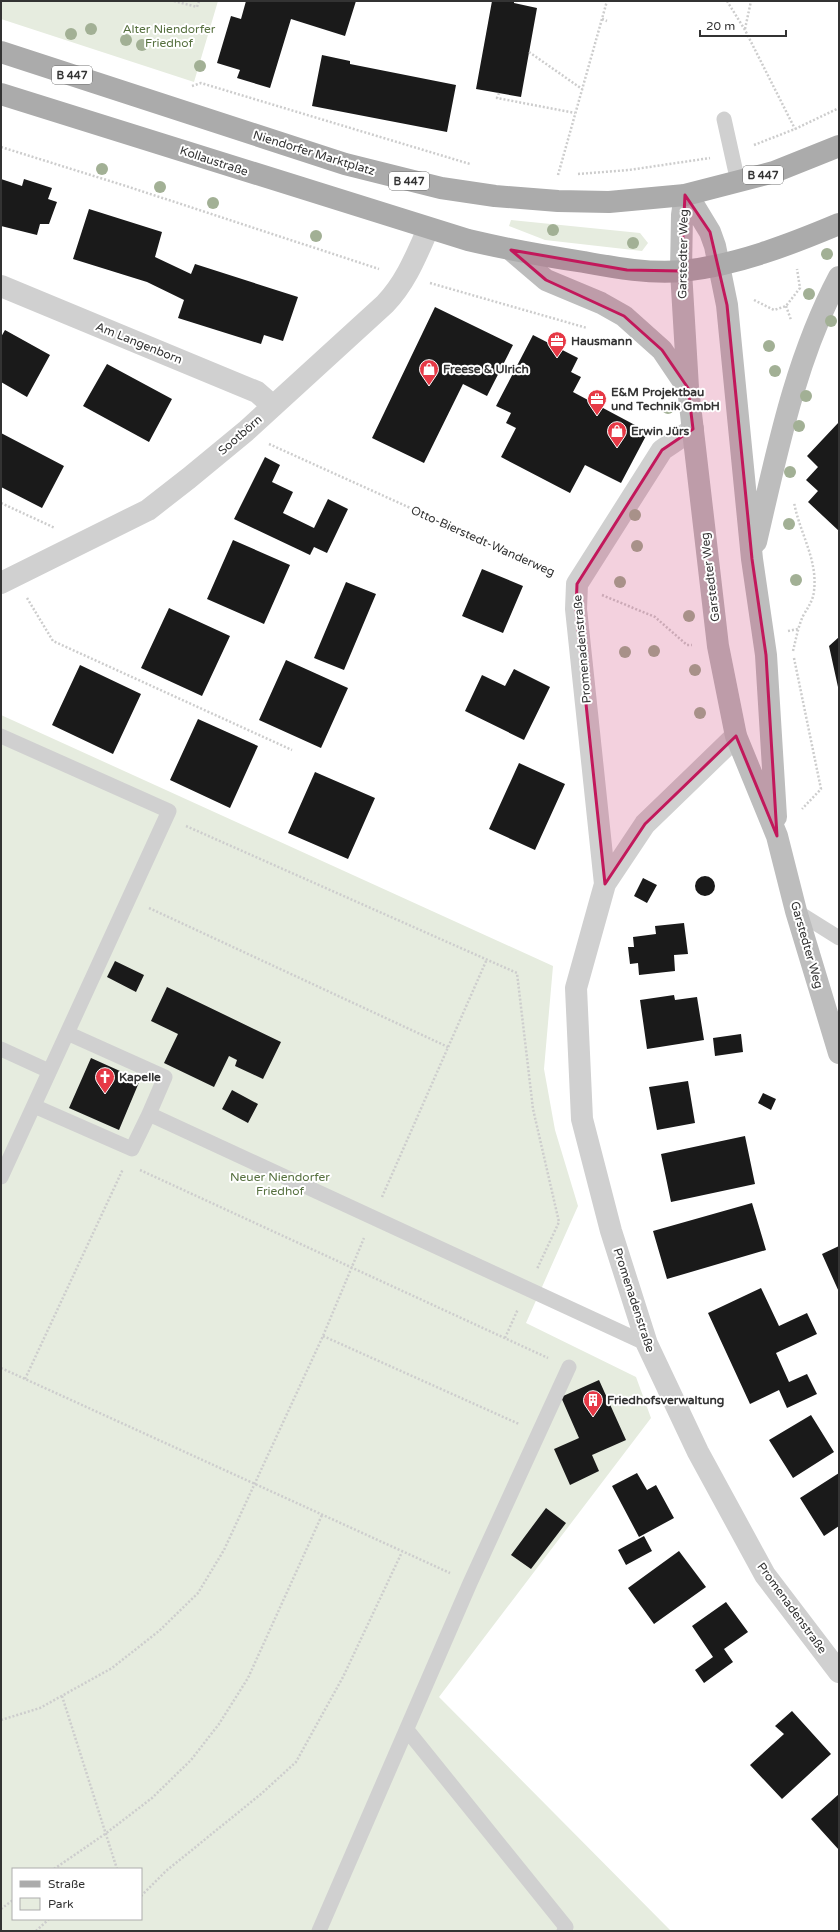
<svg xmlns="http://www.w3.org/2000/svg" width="840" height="1932" font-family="'Varela Round',sans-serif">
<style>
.green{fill:#e6ecdf;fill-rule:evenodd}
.building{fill:#1a1a1a}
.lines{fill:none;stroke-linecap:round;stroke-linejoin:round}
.path{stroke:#cdcdcd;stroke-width:2.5;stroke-dasharray:2 2;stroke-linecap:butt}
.service{stroke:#d0d0d0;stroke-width:15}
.minor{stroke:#d0d0d0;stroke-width:22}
.secondary{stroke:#bdbdbd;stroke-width:22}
.primary{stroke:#ababab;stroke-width:22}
.tree{fill:#a2b095}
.marked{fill:#c2185b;fill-opacity:0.2;stroke:#c2185b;stroke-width:3;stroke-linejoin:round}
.labels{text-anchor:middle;stroke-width:4;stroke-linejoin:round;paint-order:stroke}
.shield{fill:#fff;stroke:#707070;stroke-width:1}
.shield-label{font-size:11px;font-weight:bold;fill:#333}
.park-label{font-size:12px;fill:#56703f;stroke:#fff}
.street-label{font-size:12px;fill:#333;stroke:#fff}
.poi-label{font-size:12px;font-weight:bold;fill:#333;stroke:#fff;text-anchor:start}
</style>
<rect width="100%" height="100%" fill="#fff"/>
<path class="green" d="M 1,1 L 218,1 L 194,82 L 1,19 Z
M 511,220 L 640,233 L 648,243 L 642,251 L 545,240 L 509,226 Z
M 1,715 L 553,966 L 544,1069 L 555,1130 L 578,1206 L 526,1323 L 636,1377 L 651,1418 L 439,1697 L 671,1931 L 1,1931 ZM 13,1869 L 141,1869 L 141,1919 L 13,1919 Z"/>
<path class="building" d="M 246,1 L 356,1 L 345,36 L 291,19 L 270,88 L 237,78 L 240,70 L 217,63 L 231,16 L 241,19 Z
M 492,1 L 514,1 L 514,3 L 537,8 L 521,97 L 476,89 Z
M 322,55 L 350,61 L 350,64 L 456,85 L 447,132 L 312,106 Z
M 1,179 L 22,186 L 24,179 L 52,188 L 48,199 L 57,202 L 49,224 L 40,224 L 37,235 L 1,226 Z
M 89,209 L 162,232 L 155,257 L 191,274 L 195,264 L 298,297 L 283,341 L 264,335 L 261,344 L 178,318 L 184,300 L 147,282 L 73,259 Z
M 435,307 L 513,345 L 487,396 L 463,384 L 424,463 L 372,438 Z
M 5,330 L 50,355 L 27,397 L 1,382 L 1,337 Z
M 533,335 L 578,358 L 571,372 L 581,377 L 573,392 L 648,432 L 621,483 L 585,465 L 570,493 L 501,457 L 516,428 L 506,423 L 511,413 L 496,406 Z
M 107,364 L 172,399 L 149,442 L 83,406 Z
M 839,422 L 839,531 L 808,502 L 818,491 L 806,480 L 818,467 L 807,456 Z
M 1,433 L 64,466 L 42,508 L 1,487 Z
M 265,457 L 280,465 L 272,482 L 293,492 L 283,513 L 314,528 L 328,499 L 348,509 L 327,553 L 314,547 L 310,555 L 234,519 Z
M 233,540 L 290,565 L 264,624 L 207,599 Z
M 482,569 L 523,586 L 503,633 L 462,616 Z
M 346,582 L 376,594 L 344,670 L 314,658 Z
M 169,608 L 230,636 L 202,696 L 141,668 Z
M 839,637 L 839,687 L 838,687 L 829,646 Z
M 286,660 L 348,688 L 321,748 L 259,720 Z
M 80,665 L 141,694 L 113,754 L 52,725 Z
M 514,669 L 550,687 L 524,740 L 465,711 L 482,675 L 505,686 Z
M 198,719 L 258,746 L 230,808 L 170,780 Z
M 519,763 L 565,784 L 535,850 L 489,829 Z
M 315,772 L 375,798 L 348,859 L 288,833 Z
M695 886a10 10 0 1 1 20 0a10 10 0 1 1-20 0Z
M 643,878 L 657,885 L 647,903 L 634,896 Z
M 684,923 L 688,954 L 674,955 L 675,971 L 639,975 L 638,963 L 630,964 L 628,947 L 634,947 L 633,937 L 656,934 L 655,926 Z
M 115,961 L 144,975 L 136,992 L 107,977 Z
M 167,987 L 281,1042 L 263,1079 L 235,1066 L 237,1060 L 229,1056 L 214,1087 L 164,1063 L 178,1034 L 151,1021 Z
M 674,995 L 675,1000 L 697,997 L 704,1040 L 647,1049 L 640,1000 Z
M 741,1034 L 743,1052 L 715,1056 L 713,1038 Z
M 91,1058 L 140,1080 L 119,1130 L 69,1108 Z
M 688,1081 L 695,1123 L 657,1130 L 649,1087 Z
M 232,1090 L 258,1104 L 248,1123 L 222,1109 Z
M 763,1093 L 776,1099 L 771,1110 L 758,1103 Z
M 745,1136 L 755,1184 L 671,1202 L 661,1154 Z
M 752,1203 L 766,1250 L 667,1279 L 653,1231 Z
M 839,1246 L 839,1292 L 822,1254 Z
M 761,1288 L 779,1326 L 807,1313 L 817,1334 L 776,1353 L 789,1382 L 807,1374 L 817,1394 L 787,1408 L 779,1390 L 750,1404 L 708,1313 Z
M 599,1380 L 626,1440 L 592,1455 L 599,1471 L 570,1485 L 554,1449 L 579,1438 L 561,1397 Z
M 811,1415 L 834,1452 L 793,1478 L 769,1440 Z
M 637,1473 L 647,1490 L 656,1485 L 674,1518 L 639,1537 L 612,1486 Z
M 839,1473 L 839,1526 L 824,1536 L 800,1498 Z
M 546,1508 L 566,1523 L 531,1569 L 511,1555 Z
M 644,1536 L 652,1551 L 626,1565 L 618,1550 Z
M 679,1551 L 706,1587 L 654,1624 L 628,1588 Z
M 726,1602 L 748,1632 L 724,1649 L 733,1662 L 704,1683 L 695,1670 L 713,1657 L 692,1626 Z
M 792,1711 L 831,1754 L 782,1799 L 750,1765 L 784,1734 L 775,1726 Z
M 839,1794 L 839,1850 L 811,1819 Z"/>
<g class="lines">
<path class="path" d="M 174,1 L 197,7 L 199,1
M 727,1 L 745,30 L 795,129
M 602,19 L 607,21
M 745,29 L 751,1
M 529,52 L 582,89
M 192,86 L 201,83 L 470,164
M 499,93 L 497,98 L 575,113
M 754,145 L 795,129 L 839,108
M 1,147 L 129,187 L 379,269
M 578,174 L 629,170 L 710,158
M 558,175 L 607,1
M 430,283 L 587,328
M 754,300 L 774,310 L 786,306 L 800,288 L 797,269
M 786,306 L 791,320
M 269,444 L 554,573
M 1,503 L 55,528
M 602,595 L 655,617 L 687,645 L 692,645
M 27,598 L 53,641 L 292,750
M 788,631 L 798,629
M 793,651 C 796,639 798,627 803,616 C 808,607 813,601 814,591 C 818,559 799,532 794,502
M 794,658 L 821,789 L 802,809
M 186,826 L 517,973 L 533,1109 L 559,1222 L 537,1269
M 149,908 L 448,1047
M 140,1170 L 548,1358
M 382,1197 L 487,959
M 323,1336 L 519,1424
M 505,1338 L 518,1309
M 1,1368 L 450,1573
M 25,1379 L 123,1169
M 62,1696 L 117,1869
M 1,1720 L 40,1708 L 112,1668 L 159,1631 L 198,1593 L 224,1550 L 323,1336 L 364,1238
M 54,1869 L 105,1834 L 152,1798 L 191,1760 L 219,1724 L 248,1678 L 322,1515
M 141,1896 L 166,1871 L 261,1794 L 296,1762 L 343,1677 L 402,1552
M 1,1909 L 13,1900
M 36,1931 L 49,1919"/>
<path class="service" d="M 724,119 L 738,182
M 1,736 L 169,811 L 1,1177
M 796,911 L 839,938
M 67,1033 L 165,1077 L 149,1114
M 1,1049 L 49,1071
M 34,1106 L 132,1149 L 149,1114 L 647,1344
M 407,1730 L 566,1927 L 564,1931
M 319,1931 L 470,1583 L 569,1367"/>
<path class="minor" d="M 1,286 L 257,392 L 273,406
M 1,583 L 148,510 L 189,478 L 246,431 L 385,304 C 406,282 416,256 428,229
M 736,736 L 645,824 L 605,884 L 576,988 L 582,1119 L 611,1231 L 647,1344 L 698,1452 L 765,1575 L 839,1672
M 605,884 L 576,609 L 577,584 L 662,450 L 693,429"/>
<path class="secondary" d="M 685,195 L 682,215 L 681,271 L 688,388 L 718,646 L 736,736 L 777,836 L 796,911 L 839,1053
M 685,195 L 693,204 L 710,232 L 715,246 L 727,305 L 752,559 L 766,655 L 776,817
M 511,250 L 546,280 L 601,303 L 624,316 L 662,350 L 687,387
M 756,542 C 777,452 795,360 839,277"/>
<path class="primary" d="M 1,52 L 345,164 L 441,188 L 495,196 L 558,201 L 609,202 L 685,195 L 774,172 L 839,146
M 1,94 L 468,240 C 506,249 545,256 584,262 C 616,268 650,274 683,271 C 737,265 789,245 839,224"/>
</g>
<g class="tree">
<circle cx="91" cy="29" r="6"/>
<circle cx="71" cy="34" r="6"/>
<circle cx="126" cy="40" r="6"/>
<circle cx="142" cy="45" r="6"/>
<circle cx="200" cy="66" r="6"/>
<circle cx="102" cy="169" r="6"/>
<circle cx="160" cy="187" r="6"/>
<circle cx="213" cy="203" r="6"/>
<circle cx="553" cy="230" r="6"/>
<circle cx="316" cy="236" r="6"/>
<circle cx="633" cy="243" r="6"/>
<circle cx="827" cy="254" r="6"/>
<circle cx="809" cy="294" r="6"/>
<circle cx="831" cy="321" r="6"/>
<circle cx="769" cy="346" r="6"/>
<circle cx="775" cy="371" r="6"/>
<circle cx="806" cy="396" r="6"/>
<circle cx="668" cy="408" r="6"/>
<circle cx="799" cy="426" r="6"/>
<circle cx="790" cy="472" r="6"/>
<circle cx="635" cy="515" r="6"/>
<circle cx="789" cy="524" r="6"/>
<circle cx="637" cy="546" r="6"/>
<circle cx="796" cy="580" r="6"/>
<circle cx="620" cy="582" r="6"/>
<circle cx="689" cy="616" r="6"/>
<circle cx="654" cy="651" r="6"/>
<circle cx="625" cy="652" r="6"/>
<circle cx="695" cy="670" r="6"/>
<circle cx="700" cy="713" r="6"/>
</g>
<path class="marked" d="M 685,195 L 710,232 L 727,305 L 752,559 L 766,655 L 777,836 L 736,736 L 645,824 L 605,884 L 576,609 L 577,584 L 662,450 L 693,429 L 688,388 L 662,350 L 624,316 L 546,280 L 511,250 L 627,270 L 681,271 Z"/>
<defs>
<symbol id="office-pin" viewBox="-11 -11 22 30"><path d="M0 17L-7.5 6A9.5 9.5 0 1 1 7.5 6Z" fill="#e63946" stroke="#fff"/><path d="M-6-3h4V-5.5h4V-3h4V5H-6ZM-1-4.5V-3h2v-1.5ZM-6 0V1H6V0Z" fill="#fff"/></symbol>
<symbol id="shop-pin" viewBox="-11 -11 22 30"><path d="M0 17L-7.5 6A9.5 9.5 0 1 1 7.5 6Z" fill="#e63946" stroke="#fff"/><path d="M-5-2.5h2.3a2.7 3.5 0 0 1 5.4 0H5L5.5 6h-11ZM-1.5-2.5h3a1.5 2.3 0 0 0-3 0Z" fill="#fff"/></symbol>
<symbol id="church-pin" viewBox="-11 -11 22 30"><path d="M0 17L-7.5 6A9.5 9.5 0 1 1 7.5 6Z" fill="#e63946" stroke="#fff"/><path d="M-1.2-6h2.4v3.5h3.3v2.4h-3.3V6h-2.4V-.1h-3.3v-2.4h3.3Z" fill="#fff"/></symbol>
<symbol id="building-pin" viewBox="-11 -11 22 30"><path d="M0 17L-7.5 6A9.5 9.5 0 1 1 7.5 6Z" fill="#e63946" stroke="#fff"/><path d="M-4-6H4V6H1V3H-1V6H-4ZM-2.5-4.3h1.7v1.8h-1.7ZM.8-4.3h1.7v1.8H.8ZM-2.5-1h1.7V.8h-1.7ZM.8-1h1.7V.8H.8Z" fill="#fff"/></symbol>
</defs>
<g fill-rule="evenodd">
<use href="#office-pin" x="546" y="330" width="22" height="30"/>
<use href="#shop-pin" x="418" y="358" width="22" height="30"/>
<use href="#office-pin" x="586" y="388" width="22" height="30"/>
<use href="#shop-pin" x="606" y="420" width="22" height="30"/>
<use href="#church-pin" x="94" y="1066" width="22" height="30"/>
<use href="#building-pin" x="582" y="1389" width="22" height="30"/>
</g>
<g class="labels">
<g class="shield">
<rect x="52" y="66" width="40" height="18" rx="3"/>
<rect x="743" y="166" width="40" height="18" rx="3"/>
<rect x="389" y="172" width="40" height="18" rx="3"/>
</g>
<g class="shield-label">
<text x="72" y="79">B 447</text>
<text x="763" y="179">B 447</text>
<text x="409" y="185">B 447</text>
</g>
<g class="park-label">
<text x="169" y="33">Alter Niendorfer<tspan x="169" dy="14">Friedhof</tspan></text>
<text x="280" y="1181">Neuer Niendorfer<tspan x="280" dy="14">Friedhof</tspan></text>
</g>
<g class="street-label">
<text transform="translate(314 153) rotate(17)" y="4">Niendorfer Marktplatz</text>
<text transform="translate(214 161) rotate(18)" y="4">Kollaustraße</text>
<text transform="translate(683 254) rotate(-89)" y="4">Garstedter Weg</text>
<text transform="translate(139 343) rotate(22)" y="4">Am Langenborn</text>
<text transform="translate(240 435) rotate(-41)" y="4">Sootbörn</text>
<text transform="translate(483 541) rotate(24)" y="4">Otto-Bierstedt-Wanderweg</text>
<text transform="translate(710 577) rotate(-97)" y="4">Garstedter Weg</text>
<text transform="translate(582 649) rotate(-95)" y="4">Promenadenstraße</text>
<text transform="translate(807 945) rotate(74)" y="4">Garstedter Weg</text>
<text transform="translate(634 1300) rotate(72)" y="4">Promenadenstraße</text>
<text transform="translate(792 1608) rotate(54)" y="4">Promenadenstraße</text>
</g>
<g class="poi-label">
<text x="571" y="345">Hausmann</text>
<text x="443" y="373">Freese &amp; Ulrich</text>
<text x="611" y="396">E&amp;M Projektbau<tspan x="611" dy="14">und Technik GmbH</tspan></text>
<text x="631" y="435">Erwin Jürs</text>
<text x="119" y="1081">Kapelle</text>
<text x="607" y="1404">Friedhofsverwaltung</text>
</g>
</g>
<rect width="840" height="1932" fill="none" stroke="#333333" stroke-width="4"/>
<rect x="12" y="1868" width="130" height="52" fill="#ffffff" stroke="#adadad"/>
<rect x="20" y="1881" width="20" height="6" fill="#ababab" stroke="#adadad"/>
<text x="48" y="1888" font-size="12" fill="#333333">Straße</text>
<rect x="20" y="1898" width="20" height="12" fill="#e6ecdf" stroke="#adadad"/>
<text x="48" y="1908" font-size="12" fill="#333333">Park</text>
<path d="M700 30v6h86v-6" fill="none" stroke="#333333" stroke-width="2"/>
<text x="706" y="30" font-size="12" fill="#333333" stroke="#ffffff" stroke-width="3" paint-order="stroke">20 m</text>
</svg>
